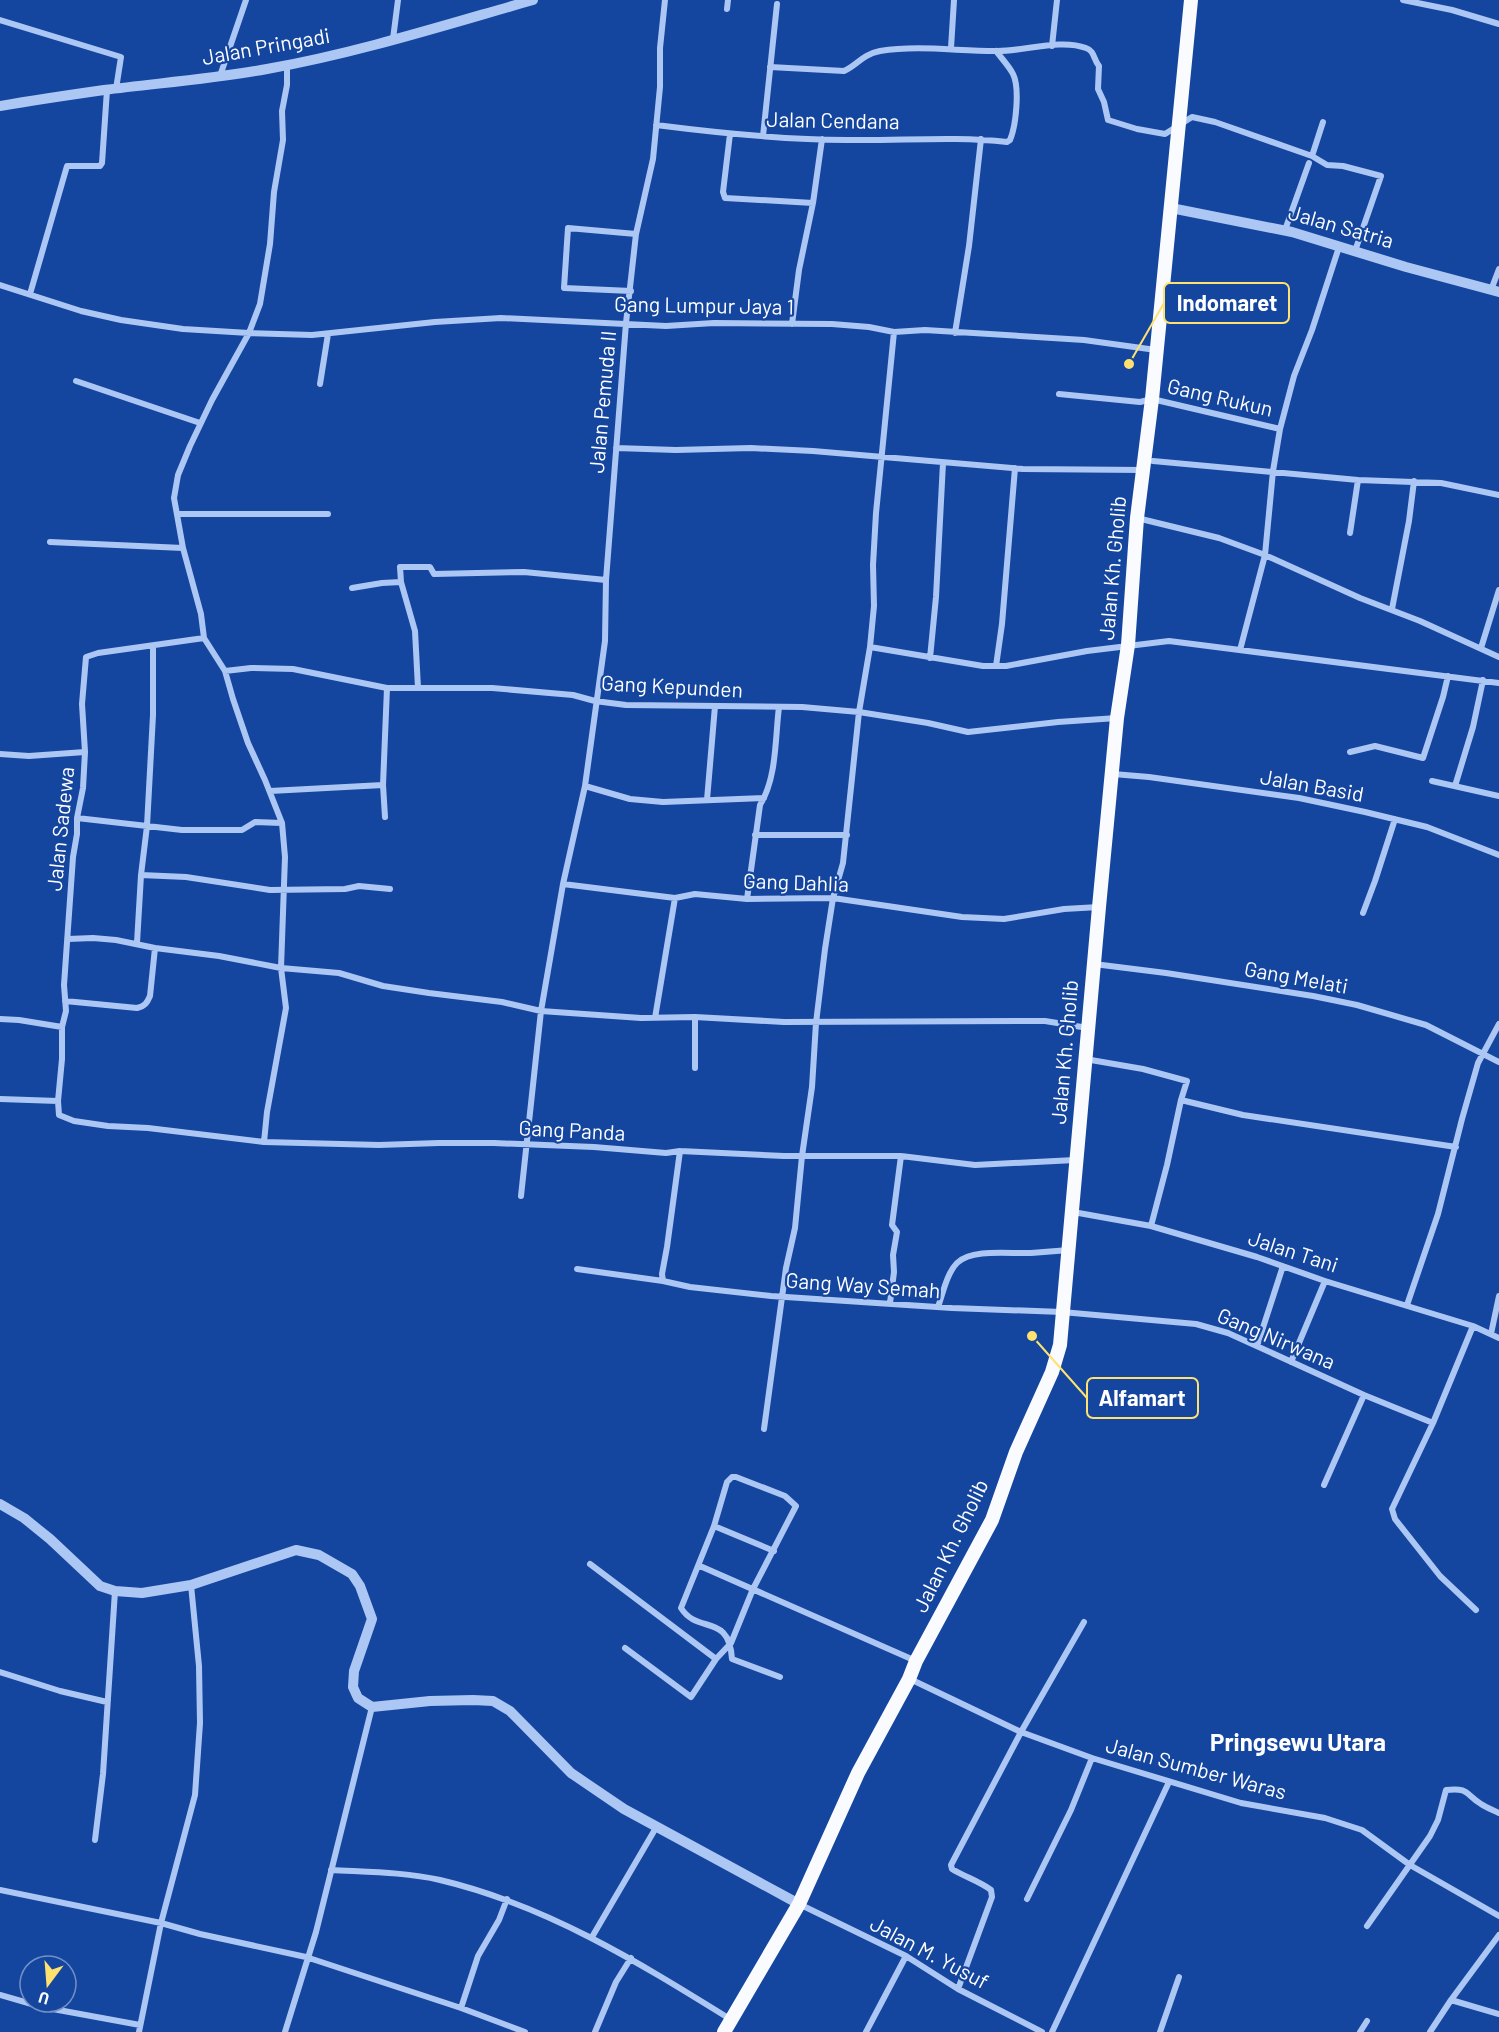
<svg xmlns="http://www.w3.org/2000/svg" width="1499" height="2032" font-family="Barlow,sans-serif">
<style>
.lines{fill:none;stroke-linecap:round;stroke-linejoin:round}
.minor{stroke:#adc7f4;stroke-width:6}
.tertiary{stroke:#adc7f4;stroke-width:10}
.primary{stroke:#fafbff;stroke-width:14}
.labels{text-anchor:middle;stroke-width:4.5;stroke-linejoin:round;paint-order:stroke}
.street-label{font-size:21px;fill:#fff;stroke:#15469f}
.quarter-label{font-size:24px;font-weight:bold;fill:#fff;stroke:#15469f}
.leader{fill:none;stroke:#ffe170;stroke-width:2}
.callout-dot{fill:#ffe170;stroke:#15469f;stroke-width:2}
.callout{fill:#15469f;stroke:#ffe170;stroke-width:2}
.callout-label{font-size:22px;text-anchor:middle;font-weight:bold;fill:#fff}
</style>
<rect width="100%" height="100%" fill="#15469f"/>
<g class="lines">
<path class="minor" d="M 1403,0 L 1452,10 L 1499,24
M 727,9 L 728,0
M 0,20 L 121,57 L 116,89
M 393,39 L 398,0
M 1052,46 L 1057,0
M 951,48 L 954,0
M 770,67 L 844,71 C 859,64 861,55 880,51 C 918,45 956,51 995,51 C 1023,52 1060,38 1086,48 C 1095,51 1093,59 1099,66 L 1098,89 L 1104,102 L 1108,120 L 1137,129 L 1165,134 L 1192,117 L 1215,122 L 1312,156 L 1327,165 L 1343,166 L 1381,176 L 1355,251
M 220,76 L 246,0
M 656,125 C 719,133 783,140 847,140 C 901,141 954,136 1007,142 L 1010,140 C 1016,126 1020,88 1013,74 C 1009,66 1002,59 996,51
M 730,134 L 723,192 L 725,198 L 813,203
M 763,136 L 777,4
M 1312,156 L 1323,122
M 1285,230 L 1309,163
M 0,285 L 81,311 L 121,320 L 183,329 L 249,333 L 312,335 L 435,322 L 501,318 L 666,326 L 714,323 L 832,324 L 869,327 L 894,332 L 925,330 L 1084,340 L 1156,350
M 1491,290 L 1499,269
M 631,291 L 564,288 L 568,228 L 636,234
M 30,294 L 67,166 L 100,166 L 102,163 L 107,90
M 792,324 L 799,270 L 813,203 L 822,139
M 955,333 L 969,246 L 981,139
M 76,381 L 200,423
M 320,384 L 328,334
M 1059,394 L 1140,402 L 1152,399 L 1280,429
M 616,448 L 676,450 L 751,448 L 813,451 L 1023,469 L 1143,470
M 1153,461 L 1358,480 L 1441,483 L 1499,495
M 177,514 L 328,514
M 1137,518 L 1219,538 L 1265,555 L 1360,598 L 1420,621 L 1499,657
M 1350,533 L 1358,480
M 50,542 L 183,548
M 352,588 L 382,583 L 401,582
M 1392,609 L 1409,521 L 1414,481
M 204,638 L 98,653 L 86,657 L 82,704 L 85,752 L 83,788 L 77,818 L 77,834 L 73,857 L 64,985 L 66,1011 L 62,1027 L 62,1059 L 58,1101 L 59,1115 L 74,1121 L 108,1126 L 148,1128 L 264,1142 L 379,1145 L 439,1143 L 494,1143 L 594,1147 L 666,1153 L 680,1151 L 784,1156 L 901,1156 L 975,1165 L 1075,1160
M 870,647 L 983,666 L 1006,666 L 1087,651 L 1169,641 L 1499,683
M 1481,648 L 1499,590
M 1240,650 L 1265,555 L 1273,471 L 1280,429 L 1294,376 L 1312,330 L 1339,247
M 930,658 L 936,597 L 943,463
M 996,666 L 1002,624 L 1015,468
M 225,671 L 251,668 L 293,669 L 387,688 L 492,688 L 573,695 L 595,701 L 626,705 L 802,707 L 859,712 L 928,723 L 968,732 L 1058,722 L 1117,718
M 418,688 L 415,631 L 401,582 L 400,567 L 430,567 L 434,574 L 524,572 L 606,580
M 1350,752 L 1375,746 L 1423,758 L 1443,697 L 1448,676
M 0,754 L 29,756 L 85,752
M 1113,774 L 1149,777 L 1299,798 L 1365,812 L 1427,827 L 1499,855
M 1432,781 L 1499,796
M 585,786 L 630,799 L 663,802 L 764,798
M 1455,786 L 1473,727 L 1483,680
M 270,791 L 383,785
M 707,800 L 715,706
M 385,817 L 383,785 L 387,688
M 77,818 L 182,830 L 242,830 L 255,822 L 282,823
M 755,835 L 847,835
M 141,875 L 186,877 L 270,890 L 345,889 L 359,886 L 390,889
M 563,884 L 675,898 L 695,894 L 747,899 L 833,898 L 962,917 L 1004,919 L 1064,909 L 1099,907
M 747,899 L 760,805 C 777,778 775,738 779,707
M 1363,913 L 1375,881 L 1395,819
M 68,939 L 93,938 L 116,940 L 155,948 L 219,956 L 281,968 L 339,973 L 383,986 L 429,993 L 502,1002 L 541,1011 L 641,1018 L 695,1017 L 784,1022 L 1045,1021 L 1088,1028
M 137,943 L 141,875 L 147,826 L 153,715 L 153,646
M 1094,964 L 1166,973 L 1313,996 L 1357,1005 L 1426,1025 L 1499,1062
M 65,1001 L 137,1008 C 145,1006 147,1003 150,996 L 155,948
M 655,1018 L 675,898
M 0,1019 L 19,1020 L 62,1027
M 1085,1059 L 1143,1069 L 1187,1081 L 1181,1100 L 1167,1165 L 1151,1226
M 695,1068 L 695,1017
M 0,1099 L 58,1101
M 1181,1100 L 1243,1115 L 1456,1147
M 264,1142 L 267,1112 L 286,1008 L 281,968 L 285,857 L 282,823 L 265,780 L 248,743 L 233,699 L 225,671 L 204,638 L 201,614 L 183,548 L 174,498 L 178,475 L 190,446 L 212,400 L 249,333 L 260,304 L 270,244 L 274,192 L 283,140 L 282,111 L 287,85 L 287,65
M 521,1196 L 541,1011 L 563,884 L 585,786 L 605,641 L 606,580 L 626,323 L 636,234 L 653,159 L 660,87 L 660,48 L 665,0
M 1073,1212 L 1151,1226 L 1257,1257 L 1325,1281 L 1473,1326 L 1499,1338
M 577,1269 L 663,1281 L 690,1287 L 771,1296 L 952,1308 L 1062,1312 L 1196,1324 L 1228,1333 L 1364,1395 L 1433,1423
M 663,1281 L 662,1274 L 667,1247 L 680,1151
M 890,1303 L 894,1272 L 893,1255 L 897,1232 L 892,1225 L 901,1156
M 1407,1305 L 1438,1214 L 1462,1119 L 1478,1063 L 1499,1024
M 938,1307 C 943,1293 947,1273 957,1263 C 972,1248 1011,1254 1031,1253 C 1043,1252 1056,1251 1069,1250
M 1473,1326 L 1433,1423 L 1392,1509 L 1395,1519 L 1440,1576 L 1476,1610
M 1491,1334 L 1499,1296
M 1257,1346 L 1283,1266
M 1291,1362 L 1325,1281
M 764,1429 L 786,1268 L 795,1228 L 802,1156 L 812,1087 L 816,1023 L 825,949 L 833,898 L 843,863 L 859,712 L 870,647 L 874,606 L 873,565 L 876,513 L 894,332
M 1324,1485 L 1364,1395
M 714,1526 L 774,1551
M 590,1564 L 716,1659
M 700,1566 L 916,1661
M 625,1648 L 691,1697 L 716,1659 L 731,1643 L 753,1589 L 796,1506 L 785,1496 L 736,1477 L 732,1477 L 727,1482 L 714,1526 L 681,1608 C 698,1635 729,1612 732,1659 L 780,1677
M 0,1672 L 60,1691 L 107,1702
M 910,1679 L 1021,1732 L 1092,1758 L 1241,1803 L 1325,1818 L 1362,1830 L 1410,1865 L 1499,1916
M 95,1840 L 103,1774 L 115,1591
M 331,1870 C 367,1872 405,1872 440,1880 C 546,1905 638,1962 730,2019
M 0,1890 L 161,1923 L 200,1934 L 306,1957 L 461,2008 L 525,2032
M 1027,1899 L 1071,1810 L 1092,1758
M 799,1904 L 906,1956 L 958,1989 L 1042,2032
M 1367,1926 L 1430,1836 L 1438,1820 L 1446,1790 C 1469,1787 1466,1795 1481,1804 C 1487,1808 1493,1810 1499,1813
M 592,1937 L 657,1826
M 958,1989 L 992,1897 L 991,1890 C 979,1881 965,1877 952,1869 L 951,1865 L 1021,1732 L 1084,1622
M 0,1995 L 42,2007 L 140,2025
M 1451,2000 L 1499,2014
M 461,2008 L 478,1956 L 499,1920 L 507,1899
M 139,2032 L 161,1923 L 195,1795 L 200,1723 L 199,1666 L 191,1585
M 285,2032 L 316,1932 L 372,1707
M 595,2032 L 616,1982 L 631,1958
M 866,2032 L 906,1956
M 1052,2032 L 1169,1782
M 1160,2032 L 1179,1977
M 1360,2032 L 1367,2021
M 1430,2032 L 1451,2000 L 1499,1935"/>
<path class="tertiary" d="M 0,106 C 35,100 69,95 104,90 C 158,83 213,79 267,69 C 357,53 445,25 533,0
M 1171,208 L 1292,232 L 1406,267 L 1499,292
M 0,1504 L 24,1518 L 50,1539 L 100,1586 L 115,1591 L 142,1593 L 191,1585 L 296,1550 L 319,1555 L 352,1574 L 360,1586 L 372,1619 L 354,1671 L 353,1687 L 358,1698 L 372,1707 L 430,1701 L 473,1700 L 493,1701 L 510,1711 L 571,1773 L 624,1809 L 799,1904"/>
<path class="primary" d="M 724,2032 L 799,1904 L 858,1773 L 909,1679 L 916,1661 L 992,1520 L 1016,1452 L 1052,1372 L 1060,1345 L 1099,907 L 1117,718 L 1128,645 L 1137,518 L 1152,399 L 1191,0"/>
</g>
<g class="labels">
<g class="street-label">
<text transform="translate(266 47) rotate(-10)" y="7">Jalan Pringadi</text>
<text transform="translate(833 121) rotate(1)" y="7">Jalan Cendana</text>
<text transform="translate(1341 227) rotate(16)" y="7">Jalan Satria</text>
<text transform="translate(704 306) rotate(1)" y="7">Gang Lumpur Jaya 1</text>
<text transform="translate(1220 398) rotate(13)" y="7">Gang Rukun</text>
<text transform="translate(603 402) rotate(-85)" y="7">Jalan Pemuda II</text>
<text transform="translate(1113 568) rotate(-85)" y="7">Jalan Kh. Gholib</text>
<text transform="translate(672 687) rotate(3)" y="7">Gang Kepunden</text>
<text transform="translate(1312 786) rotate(10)" y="7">Jalan Basid</text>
<text transform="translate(61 829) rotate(-84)" y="7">Jalan Sadewa</text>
<text transform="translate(796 883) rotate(2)" y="7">Gang Dahlia</text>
<text transform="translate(1296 978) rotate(10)" y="7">Gang Melati</text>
<text transform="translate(1065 1052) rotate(-85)" y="7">Jalan Kh. Gholib</text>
<text transform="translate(572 1131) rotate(3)" y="7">Gang Panda</text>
<text transform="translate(1293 1252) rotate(18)" y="7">Jalan Tani</text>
<text transform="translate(863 1286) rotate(4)" y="7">Gang Way Semah</text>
<text transform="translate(1276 1339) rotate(23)" y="7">Gang Nirwana</text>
<text transform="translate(951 1546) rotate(-64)" y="7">Jalan Kh. Gholib</text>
<text transform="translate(1196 1769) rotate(15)" y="7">Jalan Sumber Waras</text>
<text transform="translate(929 1953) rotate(28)" y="7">Jalan M. Yusuf</text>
</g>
<g class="quarter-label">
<text x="1298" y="1751">Pringsewu Utara</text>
</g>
</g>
<path class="leader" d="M1129 364L1164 303M1032 1336L1087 1398"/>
<g class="callout-dot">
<circle cx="1129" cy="364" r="6"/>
<circle cx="1032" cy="1336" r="6"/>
</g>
<g class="callout">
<rect x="1164" y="283" width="125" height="40" rx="6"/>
<rect x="1087" y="1378" width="111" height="40" rx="6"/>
</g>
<g class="callout-label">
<text x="1227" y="311">Indomaret</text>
<text x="1142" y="1406">Alfamart</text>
</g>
<g transform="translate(48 1984) rotate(196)"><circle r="28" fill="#15469f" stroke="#7390c5" stroke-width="1.5"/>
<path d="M0-4.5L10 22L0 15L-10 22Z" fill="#ffe170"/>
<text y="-9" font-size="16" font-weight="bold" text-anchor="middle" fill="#ffffff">U</text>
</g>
</svg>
